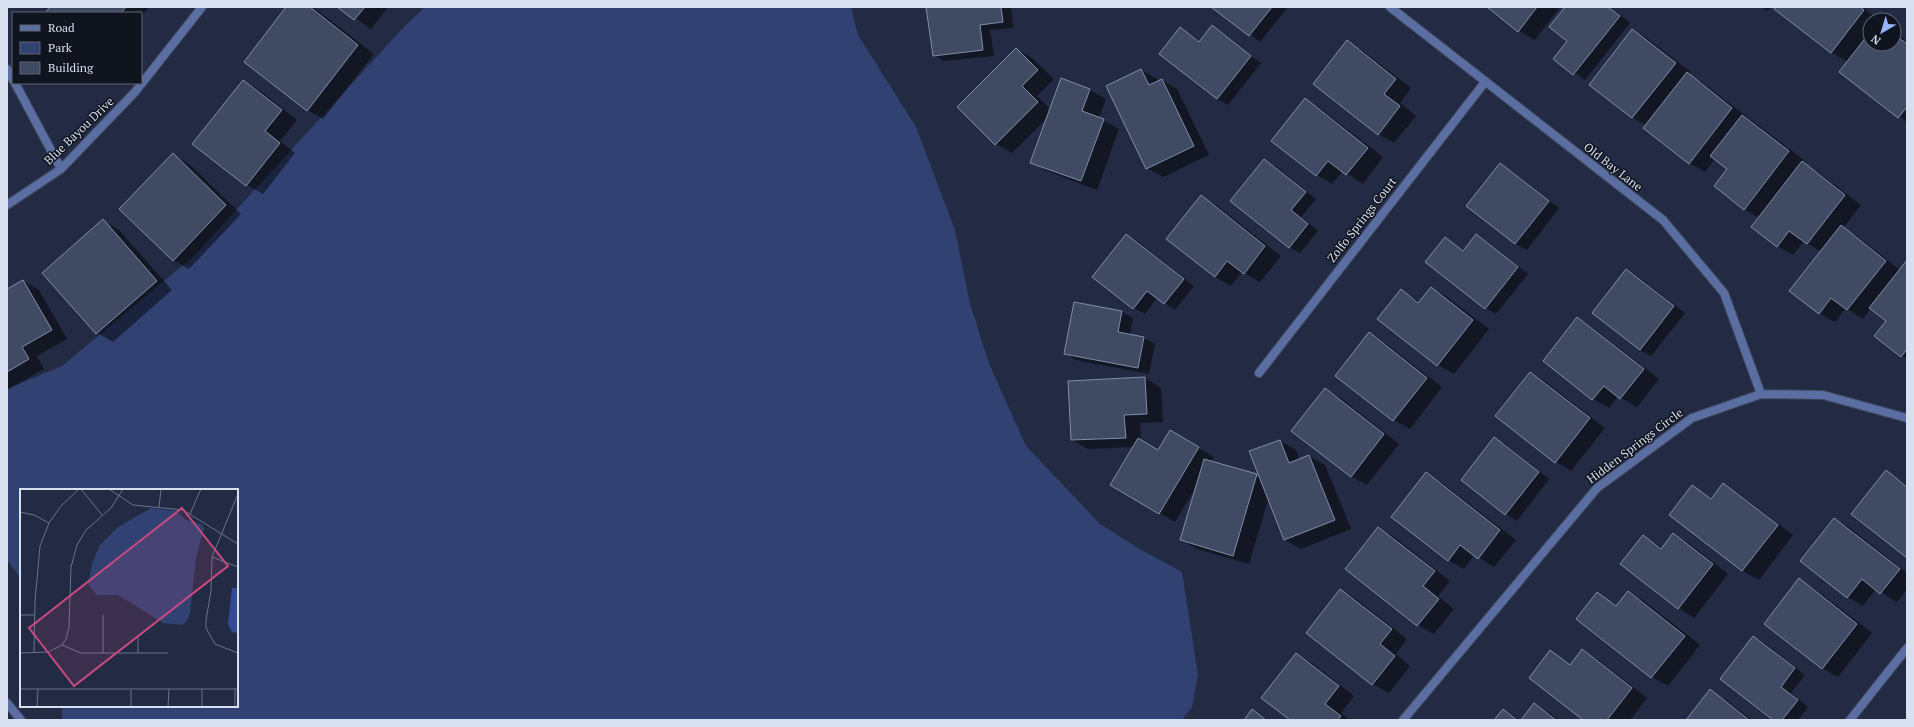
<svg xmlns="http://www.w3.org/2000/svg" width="1914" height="727" font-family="'PT Serif',serif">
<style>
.green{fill:#314272}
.shadow{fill:#0007}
.building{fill:#404a63;stroke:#818da9}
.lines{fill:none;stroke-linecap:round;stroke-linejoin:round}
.minor-casing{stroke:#3f485f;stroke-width:10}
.tertiary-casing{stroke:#3f485f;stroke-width:10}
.minor{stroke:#5a6ea1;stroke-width:8}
.tertiary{stroke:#5a6ea1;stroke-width:8}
.labels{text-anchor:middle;stroke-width:3;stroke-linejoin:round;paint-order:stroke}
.street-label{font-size:12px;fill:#d8dfef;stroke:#10141f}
.inset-road{fill:none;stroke:#6b7388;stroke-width:1}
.view{fill:#c84a80;fill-opacity:0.15;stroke:#c84a80;stroke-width:2}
.inset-edge{fill:none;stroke:#d8dfef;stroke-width:2}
</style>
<rect width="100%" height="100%" fill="#222b43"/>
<path class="green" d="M 425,7 L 851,7 L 858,35 L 916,127 L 955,230 L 970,304 L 990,366 L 1026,446 L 1100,524 L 1138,548 L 1182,572 L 1198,675 L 1192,707 L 1182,720 L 62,720 L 62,706 L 237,706 L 237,490 L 21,490 L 21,579 L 7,560 L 7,389 L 62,366 L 194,256 L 402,29 Z"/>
<path class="shadow" d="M 52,7 L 149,7 L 141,17 L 141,13 L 49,13 Z
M 288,7 L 313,7 L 374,54 L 323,119 L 307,110 Z
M 339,7 L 388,7 L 371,29 Z
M 927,7 L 1011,7 L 1013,28 L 990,30 L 994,56 L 944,61 L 934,55 Z
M 1213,7 L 1288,7 L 1260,42 Z
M 1488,7 L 1560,7 L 1535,40 L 1519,31 Z
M 1566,7 L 1610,7 L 1630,23 L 1585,80 L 1554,59 L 1568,41 Z
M 1761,7 L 1771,7 L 1768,11 Z
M 1777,7 L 1863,7 L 1879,20 L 1870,20 L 1870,44 L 1894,44 L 1894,32 L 1907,42 L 1907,122 L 1840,72 L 1848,62 L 1831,52 Z
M 1212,27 L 1261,63 L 1228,105 L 1217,99 L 1180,28 L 1200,42 Z
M 1633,30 L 1648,39 L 1691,72 L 1689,75 L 1703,83 L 1805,161 L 1803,163 L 1818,172 L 1861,205 L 1843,228 L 1857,236 L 1900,270 L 1907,261 L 1907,359 L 1902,356 L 1888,321 L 1871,308 L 1863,319 L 1846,308 L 1835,322 L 1819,313 L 1821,252 L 1804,241 L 1793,255 L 1777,246 L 1759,218 L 1744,209 L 1728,169 L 1715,159 L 1705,172 L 1689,163 L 1647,126 L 1633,118 L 1590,84 Z
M 1347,42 L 1363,51 L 1411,88 L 1400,103 L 1416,116 L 1394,143 L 1378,134 Z
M 1016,49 L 1032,58 L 1054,79 L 1037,96 L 1050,109 L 1061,79 L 1090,90 L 1106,99 L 1099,118 L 1119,129 L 1097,190 L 1047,171 L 1031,162 L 1048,117 L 1012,153 L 996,144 Z
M 1141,70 L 1157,79 L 1158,82 L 1162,80 L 1177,89 L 1209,155 L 1163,177 L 1147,168 Z
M 243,81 L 259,90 L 297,120 L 280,141 L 295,153 L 263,194 L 247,185 L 194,144 Z
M 1305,99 L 1321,109 L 1383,157 L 1363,184 L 1343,171 L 1332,184 L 1317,175 Z
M 173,155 L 189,164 L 241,214 L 189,269 L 173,260 Z
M 1264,160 L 1275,166 L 1316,199 L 1301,217 L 1318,231 L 1300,253 L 1289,247 Z
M 1501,164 L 1511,171 L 1559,208 L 1527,250 L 1516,244 L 1468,206 Z
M 1201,196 L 1217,206 L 1281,256 L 1260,282 L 1242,272 L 1231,286 L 1215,277 Z
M 103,221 L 119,230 L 172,290 L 113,342 L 97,333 Z
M 1127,235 L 1137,241 L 1194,286 L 1175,310 L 1157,298 L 1145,314 L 1134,308 Z
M 1477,235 L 1487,242 L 1528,274 L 1496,314 L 1486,308 L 1445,238 L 1464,251 Z
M 1627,270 L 1637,276 L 1685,313 L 1651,356 L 1640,350 Z
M 23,281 L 39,290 L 67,339 L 37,356 L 44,369 L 7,390 L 7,290 Z
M 1431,288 L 1447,297 L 1489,329 L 1454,374 L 1438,365 L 1379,319 L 1401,290 L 1420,302 Z
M 1075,303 L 1122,312 L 1133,318 L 1130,335 L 1144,338 L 1155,344 L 1149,374 L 1076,360 L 1065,353 Z
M 1578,318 L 1593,328 L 1659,379 L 1637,407 L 1618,396 L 1609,408 L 1593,399 L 1544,361 Z
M 1369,334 L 1385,343 L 1442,387 L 1410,429 L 1394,420 L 1337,376 Z
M 1531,373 L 1546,382 L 1605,428 L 1571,471 L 1556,462 Z
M 1145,378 L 1161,388 L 1163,422 L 1140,423 L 1141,441 L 1158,451 L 1170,431 L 1214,457 L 1211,462 L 1261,478 L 1251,452 L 1280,441 L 1296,450 L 1300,460 L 1309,456 L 1325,465 L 1351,529 L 1301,549 L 1285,540 L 1269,497 L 1249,564 L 1197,549 L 1181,540 L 1196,487 L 1175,522 L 1112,485 L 1134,447 L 1088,449 L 1072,440 Z
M 1325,389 L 1341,398 L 1399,444 L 1367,485 L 1351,476 Z
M 1495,439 L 1506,445 L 1549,479 L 1517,521 L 1506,514 L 1462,480 Z
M 1886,471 L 1907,485 L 1907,557 Z
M 1426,474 L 1442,483 L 1516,540 L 1494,567 L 1474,555 L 1464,569 L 1448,560 Z
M 1723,485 L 1739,494 L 1793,535 L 1759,580 L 1743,571 L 1670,515 L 1692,486 L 1712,499 Z
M 1834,519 L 1850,528 L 1907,573 L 1907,589 L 1897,602 L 1876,589 L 1863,606 L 1848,597 Z
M 1378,528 L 1394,537 L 1450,581 L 1438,596 L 1454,609 L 1434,634 L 1418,625 L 1346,569 Z
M 1673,534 L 1689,543 L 1728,574 L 1694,618 L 1679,608 L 1622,564 L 1643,536 L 1663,548 Z
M 1799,580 L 1815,589 L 1872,633 L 1838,677 L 1822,668 Z
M 1341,590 L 1356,599 L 1407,639 L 1396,654 L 1410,666 L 1389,693 L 1373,684 L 1307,633 Z
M 1628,592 L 1644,601 L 1700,645 L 1668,686 L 1652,677 L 1577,619 L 1597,593 L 1618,606 Z
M 1754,637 L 1765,643 L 1805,675 L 1791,693 L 1808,707 L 1798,720 L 1774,720 Z
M 1582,651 L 1598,660 L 1647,698 L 1630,720 L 1585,720 L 1550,652 L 1571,665 Z
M 1297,654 L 1312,663 L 1354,696 L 1341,713 L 1349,720 L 1291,720 Z
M 1710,691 L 1726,700 L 1752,720 L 1687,720 Z
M 1535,704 L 1550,713 L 1559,720 L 1522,720 Z
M 1503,710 L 1519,719 L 1520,720 L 1495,720 Z
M 1252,711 L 1269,720 L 1245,720 Z"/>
<path class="building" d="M 50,7 L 126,7 L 121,13 L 48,13 L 46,12 Z
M 286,7 L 310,7 L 358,45 L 307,111 L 244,62 Z
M 337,7 L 365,7 L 354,20 Z
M 926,7 L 1001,7 L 1003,22 L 980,25 L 983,50 L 933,56 Z
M 1211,7 L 1272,7 L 1249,36 Z
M 1487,7 L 1537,7 L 1518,32 Z
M 1565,7 L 1608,7 L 1620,16 L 1573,75 L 1553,59 L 1567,41 L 1549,27 Z
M 1775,7 L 1860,7 L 1864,10 L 1831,53 L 1774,9 Z
M 1212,25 L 1251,56 L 1217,99 L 1159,54 L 1180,27 L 1199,42 Z
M 1632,29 L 1676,63 L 1632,118 L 1589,85 Z
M 1870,32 L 1870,44 L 1894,44 L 1894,34 L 1907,44 L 1907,107 L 1898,118 L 1839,72 Z
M 1347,40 L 1396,79 L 1384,94 L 1400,106 L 1378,135 L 1313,84 Z
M 1016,48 L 1038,70 L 1022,86 L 1038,102 L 995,145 L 957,107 Z
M 1141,69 L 1149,85 L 1162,79 L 1194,146 L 1146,169 L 1106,86 Z
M 1687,72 L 1732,108 L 1689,164 L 1643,128 Z
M 1061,78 L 1090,89 L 1082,111 L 1104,119 L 1081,181 L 1030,163 Z
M 243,80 L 282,110 L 265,131 L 280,143 L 246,186 L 192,144 Z
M 1305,98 L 1368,148 L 1346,175 L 1328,161 L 1316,176 L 1271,141 Z
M 1742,115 L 1789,151 L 1744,210 L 1714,186 L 1727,169 L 1710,156 Z
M 173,153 L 226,205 L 173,261 L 119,209 Z
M 1264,159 L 1306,192 L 1291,210 L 1308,224 L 1289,248 L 1230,201 Z
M 1802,161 L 1845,195 L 1807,244 L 1789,231 L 1777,247 L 1751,227 Z
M 1500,163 L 1549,201 L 1515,244 L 1466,206 Z
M 1201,195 L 1265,246 L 1244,274 L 1227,261 L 1215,277 L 1166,239 Z
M 103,219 L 157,281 L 96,334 L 42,273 Z
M 1841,225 L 1886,261 L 1847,310 L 1831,298 L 1819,314 L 1789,291 Z
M 1126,234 L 1184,279 L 1164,304 L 1147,291 L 1133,309 L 1092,277 Z
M 1476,234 L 1518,267 L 1485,309 L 1425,262 L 1445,237 L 1463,251 Z
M 1907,260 L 1907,349 L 1901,357 L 1874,336 L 1886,321 L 1869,308 Z
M 1626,269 L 1674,306 L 1640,350 L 1592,313 Z
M 23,280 L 52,330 L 22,347 L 29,359 L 7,372 L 7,289 Z
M 1431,287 L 1473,320 L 1437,366 L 1377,319 L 1401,289 L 1418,303 Z
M 1074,302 L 1122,311 L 1118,332 L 1144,337 L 1138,368 L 1064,354 Z
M 1577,317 L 1644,369 L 1620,399 L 1604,386 L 1592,400 L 1543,361 Z
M 1369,332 L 1427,378 L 1393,421 L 1335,376 Z
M 1530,372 L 1590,418 L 1555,463 L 1495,416 Z
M 1145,377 L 1147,414 L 1124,415 L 1126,438 L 1071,440 L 1068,381 Z
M 1325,388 L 1384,434 L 1351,477 L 1291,431 Z
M 1170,430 L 1199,447 L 1159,514 L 1110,485 L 1138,438 L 1158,450 Z
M 1494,437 L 1539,472 L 1505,515 L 1461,480 Z
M 1280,440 L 1289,463 L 1309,455 L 1335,520 L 1284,540 L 1249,451 Z
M 1204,459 L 1257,474 L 1233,556 L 1180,540 Z
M 1886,470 L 1907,487 L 1907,558 L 1851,514 Z
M 1426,472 L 1500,530 L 1478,559 L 1460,545 L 1448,561 L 1391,517 Z
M 1723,483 L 1778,525 L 1742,571 L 1669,515 L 1692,485 L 1711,499 Z
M 1834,518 L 1900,569 L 1880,594 L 1862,579 L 1847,598 L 1800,561 Z
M 1378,527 L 1435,571 L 1423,586 L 1439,599 L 1417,626 L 1345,569 Z
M 1673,533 L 1713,564 L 1678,609 L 1620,564 L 1643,535 L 1661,549 Z
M 1799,578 L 1857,624 L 1822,669 L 1764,624 Z
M 1340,589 L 1392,629 L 1380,644 L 1395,656 L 1372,685 L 1306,633 Z
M 1628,591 L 1685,636 L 1651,678 L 1576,619 L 1597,592 L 1616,606 Z
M 1753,636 L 1795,668 L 1781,687 L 1798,700 L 1782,720 L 1773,720 L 1720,679 Z
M 1582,649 L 1632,688 L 1607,720 L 1583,720 L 1529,678 L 1550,650 L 1570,665 Z
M 1296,653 L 1339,686 L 1325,704 L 1341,716 L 1338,720 L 1290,720 L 1261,698 Z
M 1710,689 L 1749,720 L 1686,720 Z
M 1534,703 L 1556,720 L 1521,720 Z
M 1252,709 L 1266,720 L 1244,720 Z
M 1503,709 L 1517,720 L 1494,720 Z"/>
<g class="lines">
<defs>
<path id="minor" d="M 1390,7 L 1663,220 L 1724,293 L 1761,394
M 7,69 L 13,80
M 15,83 L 61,169
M 7,205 L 61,169 L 135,92 L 202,7
M 1259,373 L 1485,82
M 1403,720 L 1597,488 L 1692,418 L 1761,394 L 1823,395 L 1907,418
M 1850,720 L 1907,648"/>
<path id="tertiary" d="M 7,703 L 21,720"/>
</defs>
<use href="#minor" class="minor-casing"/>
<use href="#tertiary" class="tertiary-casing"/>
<use href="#minor" class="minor"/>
<use href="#tertiary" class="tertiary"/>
</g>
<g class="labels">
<g class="street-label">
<text transform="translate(79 131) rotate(-44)" y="4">Blue Bayou Drive</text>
<text transform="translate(1613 167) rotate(38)" y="4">Old Bay Lane</text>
<text transform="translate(1362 220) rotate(-52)" y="4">Zolfo Springs Court</text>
<text transform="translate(1635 446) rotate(-37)" y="4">Hidden Springs Circle</text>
</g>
</g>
<g transform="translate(20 489)">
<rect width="218" height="218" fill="#222b43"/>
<path d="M 131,19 L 156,22 L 166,31 L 181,35 L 184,39 L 176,69 L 170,124 L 167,132 L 162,136 L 143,134 L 98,106 L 77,106 L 68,95 L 72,75 L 80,56 L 98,38 Z" fill="#314272"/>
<path d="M 212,99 L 218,99 L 218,144 L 212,143 L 208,135 Z" fill="#334b97"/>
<path class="inset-road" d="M 61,0 L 82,26M 89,0 L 113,16 L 163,21 L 218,55M 218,5 L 192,68 L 191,102 L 186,131 L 186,139 L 195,155 L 218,164M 139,18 L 141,0M 0,23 L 14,26 L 29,34M 170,25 L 181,0M 192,68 L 218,78M 0,126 L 14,126M 83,126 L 83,164M 118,147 L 118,164M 42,156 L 61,164 L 148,164M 0,164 L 28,163 L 42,156 L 46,150 L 49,138 L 51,78 L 57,56 L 66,41 L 91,19 L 103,0M 14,164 L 15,112 L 20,57 L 29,34 L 41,17 L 59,0M 0,200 L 218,200M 182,200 L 182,218M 215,200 L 215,218M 111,201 L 111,218M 17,218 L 18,200M 148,218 L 149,200"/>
<path class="view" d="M 162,19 L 208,77 L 54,197 L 9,139 Z"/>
<rect width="218" height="218" class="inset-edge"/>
</g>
<rect width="1914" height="727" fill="none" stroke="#d8dfef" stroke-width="16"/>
<rect x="12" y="12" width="130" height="72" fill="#10141f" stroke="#606572"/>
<rect x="20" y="25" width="20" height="6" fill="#5a6ea1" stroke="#606572"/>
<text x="48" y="32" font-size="12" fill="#d8dfef">Road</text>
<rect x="20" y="42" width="20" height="12" fill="#314272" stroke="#606572"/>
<text x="48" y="52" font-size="12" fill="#d8dfef">Park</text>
<rect x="20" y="62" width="20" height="12" fill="#404a63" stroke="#606572"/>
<text x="48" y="72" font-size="12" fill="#d8dfef">Building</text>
<g transform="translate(1882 32) rotate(218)"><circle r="19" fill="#10141f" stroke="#606572"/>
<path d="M0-3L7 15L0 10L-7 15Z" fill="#99b5fd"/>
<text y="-6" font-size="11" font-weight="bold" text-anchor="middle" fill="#d8dfef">N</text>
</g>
</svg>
